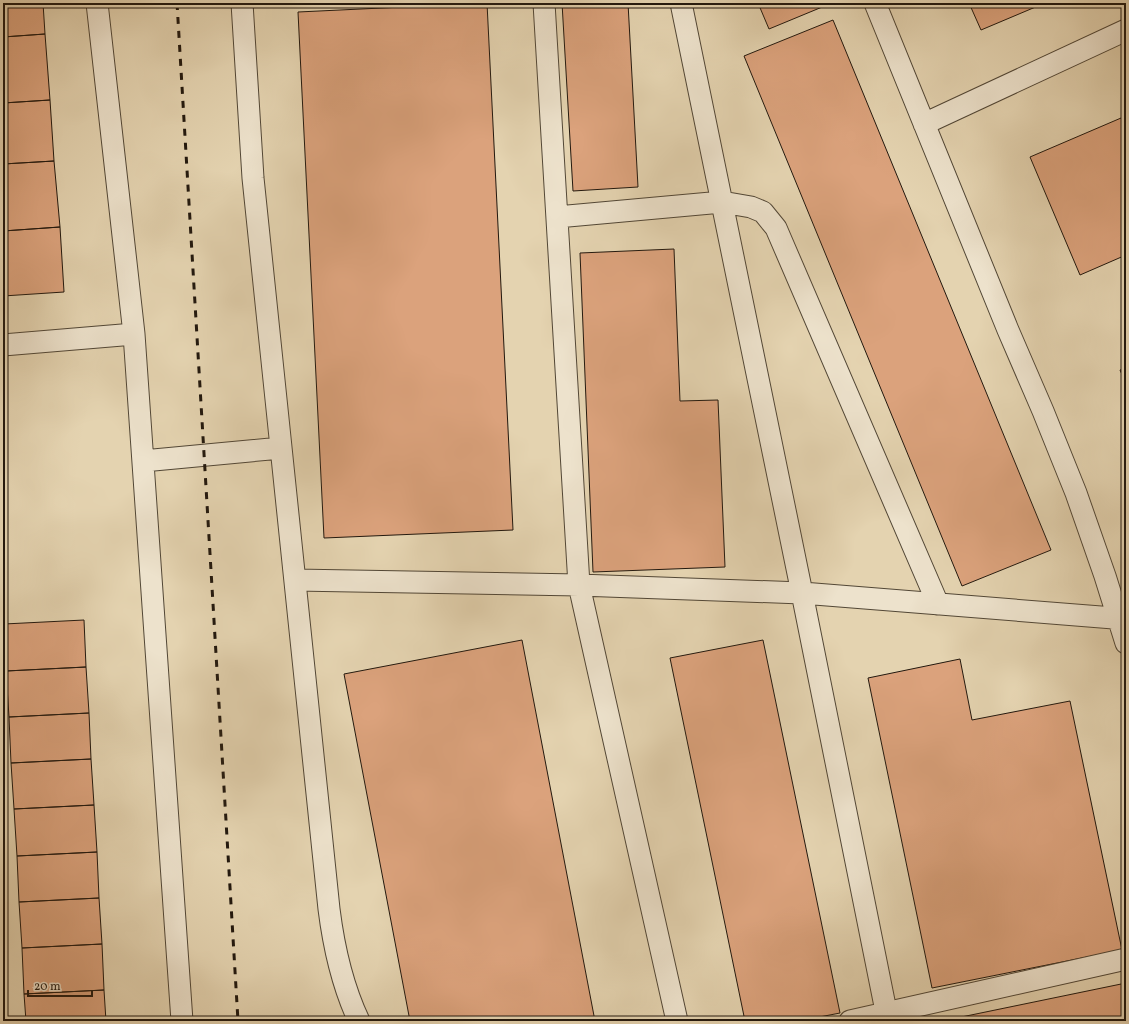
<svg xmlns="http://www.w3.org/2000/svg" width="1129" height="1024" font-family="Vollkorn,serif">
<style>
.building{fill:#dba27c;stroke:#22180e}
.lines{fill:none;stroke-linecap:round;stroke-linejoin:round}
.minor-casing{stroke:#524736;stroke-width:23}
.minor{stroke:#ede2cc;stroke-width:21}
.rail{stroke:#22180e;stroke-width:3;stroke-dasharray:7 7;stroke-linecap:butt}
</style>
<rect width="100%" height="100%" fill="#e4d3b0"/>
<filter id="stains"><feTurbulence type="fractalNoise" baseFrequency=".005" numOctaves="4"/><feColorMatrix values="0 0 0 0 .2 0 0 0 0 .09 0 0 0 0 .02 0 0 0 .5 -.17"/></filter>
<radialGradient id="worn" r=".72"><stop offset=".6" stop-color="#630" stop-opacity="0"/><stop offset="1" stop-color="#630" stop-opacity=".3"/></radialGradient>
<path class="building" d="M 3,3 L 43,3 L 45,34 L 3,37 Z
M 487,3 L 513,530 L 324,538 L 298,12 Z
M 562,3 L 628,3 L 638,187 L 573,191 Z
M 758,3 L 826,3 L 827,5 L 769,29 Z
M 969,3 L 1045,3 L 981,30 Z
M 833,20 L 1051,550 L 962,586 L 744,56 Z
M 45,34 L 50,100 L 3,103 L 3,37 Z
M 50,100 L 54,161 L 3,164 L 3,103 Z
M 1121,118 L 1126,130 L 1126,255 L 1080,275 L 1030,157 Z
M 54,161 L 60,227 L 3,231 L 3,164 Z
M 60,227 L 64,292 L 3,296 L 3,231 Z
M 674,249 L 680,401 L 718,400 L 725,567 L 593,572 L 580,253 Z
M 1126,368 L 1126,384 L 1120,370 Z
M 84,620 L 86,667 L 6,671 L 4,624 Z
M 522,640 L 595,1021 L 505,1021 L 504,1017 L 486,1021 L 410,1021 L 344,674 Z
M 763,640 L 840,1013 L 799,1021 L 745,1021 L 670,658 Z
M 960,659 L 972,720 L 1070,701 L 1122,950 L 932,988 L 868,678 Z
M 86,667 L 89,713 L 9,717 L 6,671 Z
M 89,713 L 91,759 L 11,763 L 9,717 Z
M 91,759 L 94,805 L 14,809 L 11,763 Z
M 94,805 L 97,852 L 17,856 L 14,809 Z
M 97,852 L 99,898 L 19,902 L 17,856 Z
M 99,898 L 102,944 L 22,948 L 19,902 Z
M 102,944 L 104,990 L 24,994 L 22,948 Z
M 1126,983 L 1126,1021 L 942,1021 Z
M 104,990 L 106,1021 L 26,1021 L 24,994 Z"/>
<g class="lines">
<defs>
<path id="minor" d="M 97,3 L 134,334 L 182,1021
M 242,3 L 253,178 L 329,909 C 334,949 342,985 359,1021
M 544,3 L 579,585 L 677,1021
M 681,3 L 802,593 L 888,1021
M 875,3 L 1008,330 L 1043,411 L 1076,493 L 1105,576 L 1126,643
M 924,124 L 1126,30
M 557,217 L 722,202 L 751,207 L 763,212 L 776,228 L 938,604
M 3,345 L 134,334
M 143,461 L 281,448
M 295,580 L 579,585 L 802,593 L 1126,619
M 850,1021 L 1126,959"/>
</defs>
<use href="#minor" class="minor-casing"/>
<use href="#minor" class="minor"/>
<path class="rail" d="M 177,3 L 238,1021"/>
</g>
<rect width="1129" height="1024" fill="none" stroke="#e4d3b0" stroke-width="16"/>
<rect x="4" y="4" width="1121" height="1016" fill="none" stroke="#22180e" stroke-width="2"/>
<rect x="8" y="8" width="1113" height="1008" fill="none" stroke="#22180e"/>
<path d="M28 990v6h64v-6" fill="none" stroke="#22180e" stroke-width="2"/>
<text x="34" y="990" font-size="12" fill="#22180e" stroke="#ede2cc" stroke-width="3" paint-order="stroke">20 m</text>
<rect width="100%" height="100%" filter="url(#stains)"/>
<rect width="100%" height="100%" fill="url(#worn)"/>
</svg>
